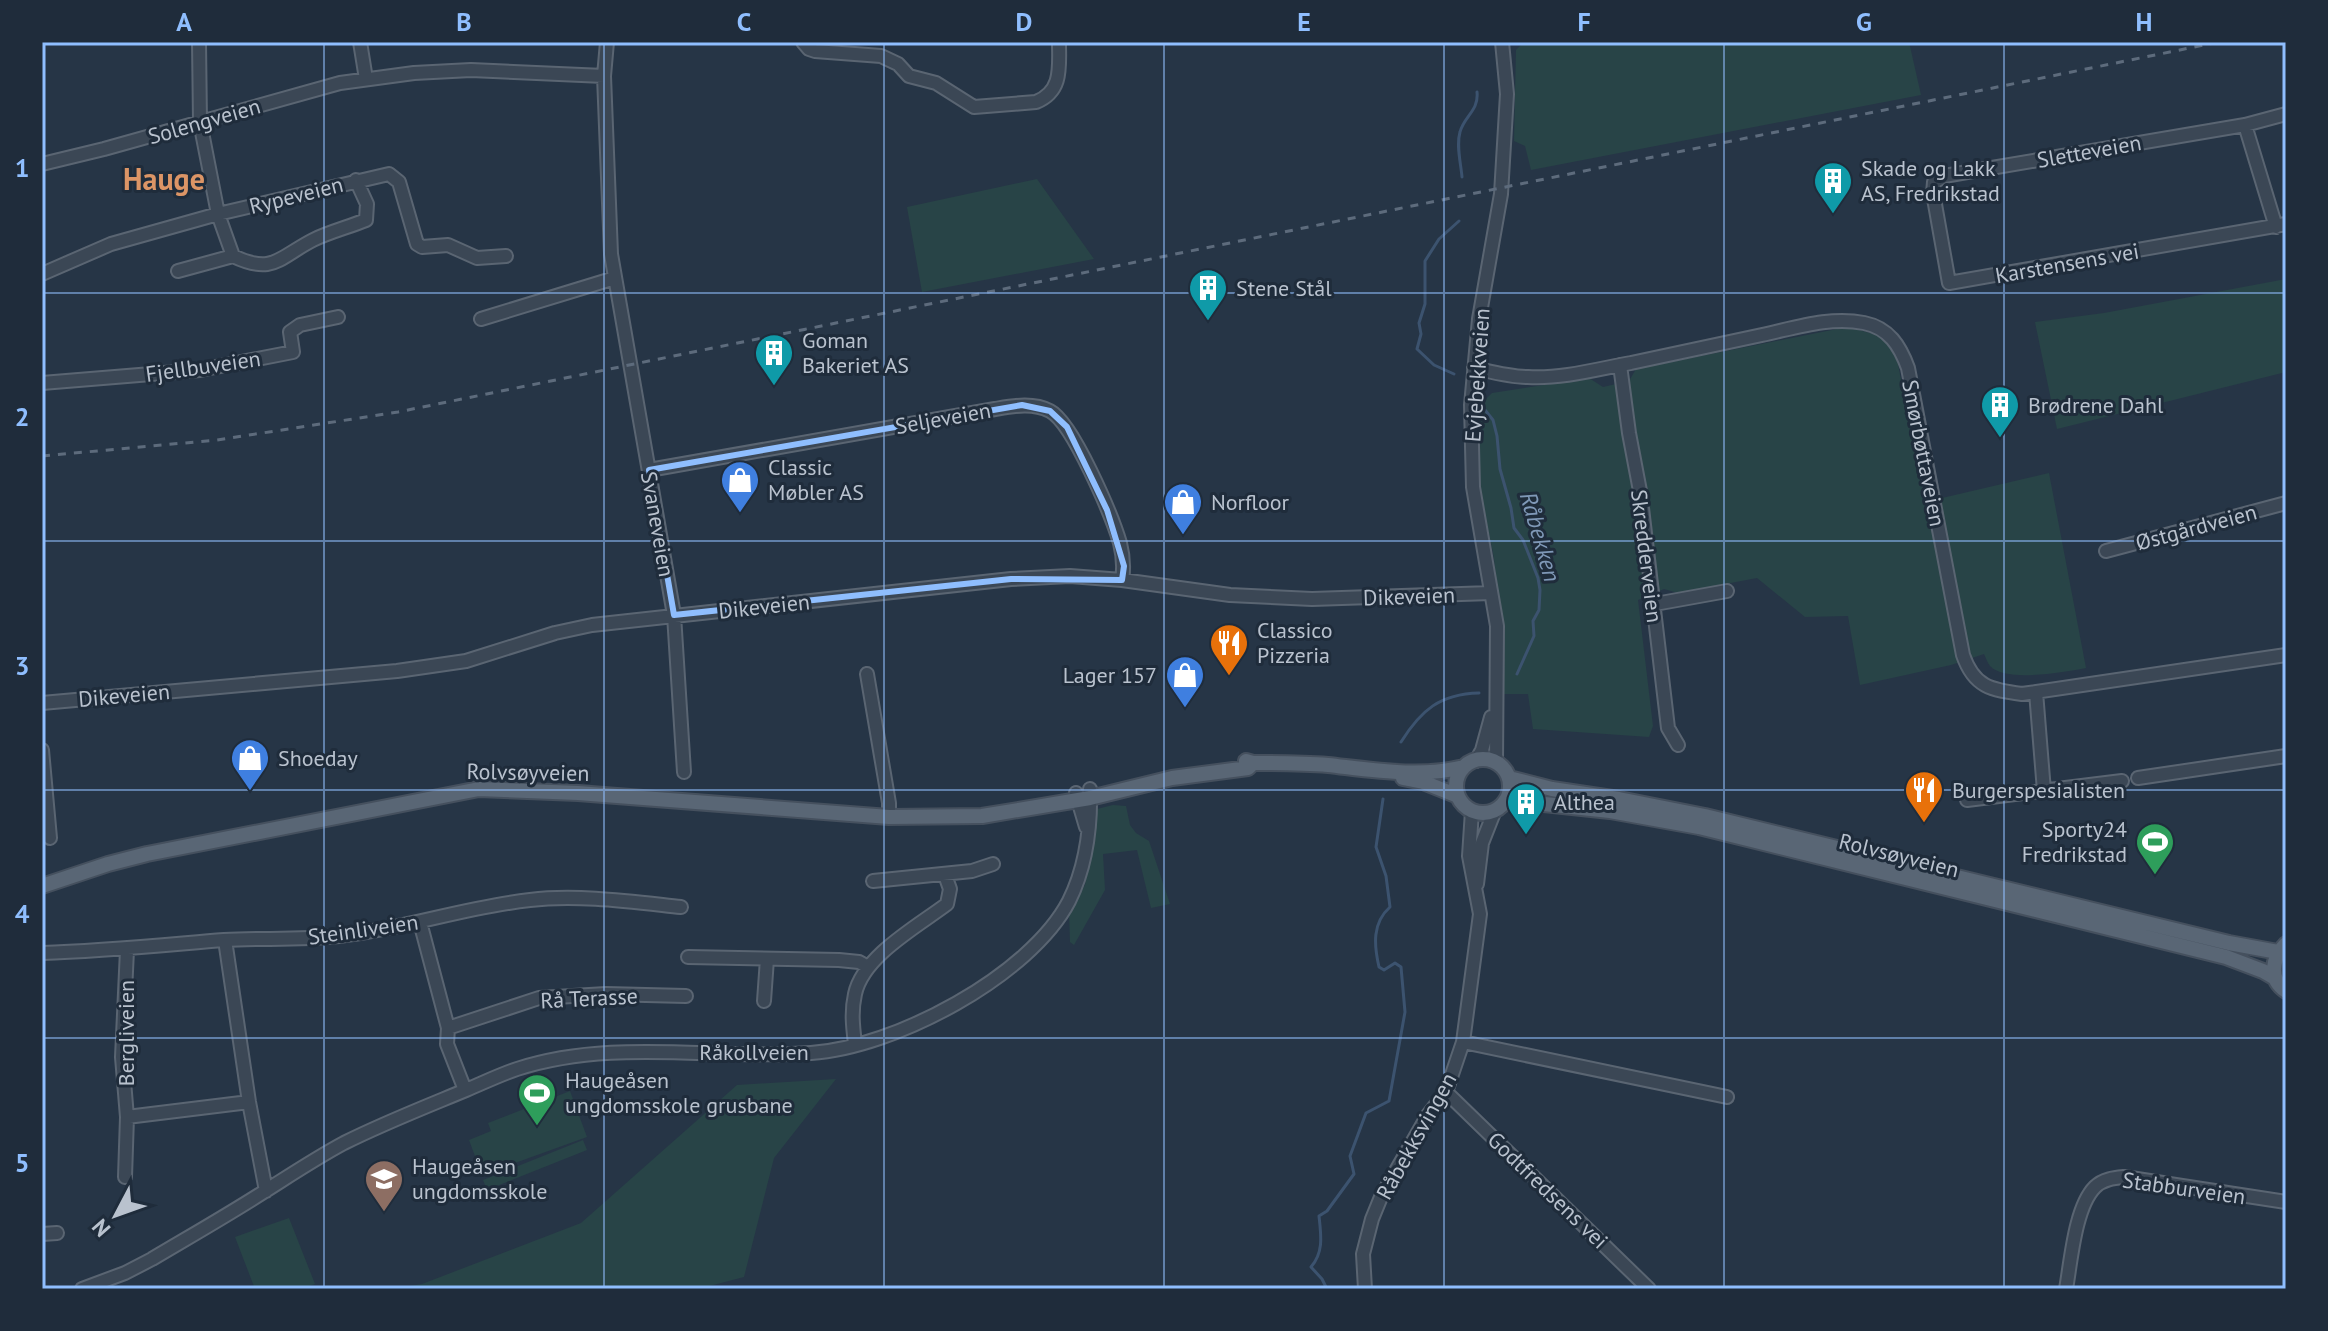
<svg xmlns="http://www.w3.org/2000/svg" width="2328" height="1331" font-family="'PT Sans',sans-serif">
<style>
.green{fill:#284447}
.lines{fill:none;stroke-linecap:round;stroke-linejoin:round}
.stream{stroke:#3c536f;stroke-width:3}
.minor-casing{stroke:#5a6572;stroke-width:16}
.major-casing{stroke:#45505e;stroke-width:18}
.minor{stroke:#3b4755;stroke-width:12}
.major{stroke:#596675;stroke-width:14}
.rail{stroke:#5d6b7c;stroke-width:3;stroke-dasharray:8 8;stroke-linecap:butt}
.marked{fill:none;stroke:#8fbefe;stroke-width:6;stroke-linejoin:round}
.grid{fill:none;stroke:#8fbefe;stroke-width:2;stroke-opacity:0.55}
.labels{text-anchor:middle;stroke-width:6;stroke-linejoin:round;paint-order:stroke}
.street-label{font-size:22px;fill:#b9c2ce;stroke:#1f2c3b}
.poi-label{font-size:22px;fill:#b9c2ce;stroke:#1f2c3b;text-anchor:start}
.water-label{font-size:24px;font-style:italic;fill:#7f98b7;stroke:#1f2c3b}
.district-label{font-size:30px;font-weight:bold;fill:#dc9566;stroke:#1f2c3b}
.neatline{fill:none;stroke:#8fbefe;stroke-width:3}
.grid-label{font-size:26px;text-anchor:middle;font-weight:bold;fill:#8fbefe}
</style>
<rect width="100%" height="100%" fill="#263546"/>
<path class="green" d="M 1524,42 L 1909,42 L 1921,95 L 1531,170 L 1525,146 L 1514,141 L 1516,50 Z
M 1037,179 L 1094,259 L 922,292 L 907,207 Z
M 2286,279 L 2286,372 L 2057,429 L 2035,322 L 2104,313 Z
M 1847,327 L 1878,335 L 1896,354 L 1925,502 L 2049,473 L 2086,668 C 2064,672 2006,683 1990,666 C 1987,662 1986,658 1984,654 L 1951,665 L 1860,685 L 1848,616 L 1805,617 L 1757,578 L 1678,593 L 1664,589 L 1638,600 L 1653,726 L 1649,737 L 1533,729 L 1528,694 L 1502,694 C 1502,649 1499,604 1494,559 C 1488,517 1454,424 1492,393 L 1589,378 L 1603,387 L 1629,381 L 1636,369 Z
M 1113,805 L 1126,806 L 1130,825 L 1136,833 L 1149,841 L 1170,904 L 1151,908 L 1137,850 L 1103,854 L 1105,890 L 1074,945 L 1070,942 L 1069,911 L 1085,885 L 1097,809 Z
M 836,1079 L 774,1158 L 744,1277 L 698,1289 L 392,1289 L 422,1284 L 581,1223 L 737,1085 Z
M 570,1091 L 587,1137 L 482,1175 L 469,1140 L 491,1131 L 488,1123 Z
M 583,1140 L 587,1150 L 487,1190 L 483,1180 Z
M 289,1218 L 315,1284 L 302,1289 L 255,1289 L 235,1237 Z"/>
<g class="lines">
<path class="stream" d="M 1462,177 C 1461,164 1456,146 1460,132 C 1464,116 1479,111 1477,92
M 1454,374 L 1434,365 L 1417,349 L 1421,334 L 1419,323 L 1425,304 L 1425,261 L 1439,239 L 1459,221
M 1485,410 L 1493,420 L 1497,436 L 1500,469 L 1511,508 L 1514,528 L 1523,540 L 1538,578 L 1540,590 L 1539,610 L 1533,621 L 1534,636 L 1517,674
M 1401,742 C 1421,710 1440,694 1479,693
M 1327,1289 L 1322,1279 L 1311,1267 C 1324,1252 1321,1235 1319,1216 L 1327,1211 L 1354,1174 L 1350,1156 L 1366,1113 L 1389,1101 L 1405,1012 L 1401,967 L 1395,963 L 1384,970 L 1379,967 C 1374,945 1372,923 1390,907 L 1386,876 L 1376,847 L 1383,799"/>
<defs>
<path id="minor" d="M 199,42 L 200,122 L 218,214 L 233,256 C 273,275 278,258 313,240 C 329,232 349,227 366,220 L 367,204 L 356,180
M 360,42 L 366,79
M 607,42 L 604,76 L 611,254 L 674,615 L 684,772
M 803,42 L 809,49 L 815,51 L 881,56 L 898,64 L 909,76 L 936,83 L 974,107 L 1036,102 C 1063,91 1059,67 1059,42
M 2286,114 L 2245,125 L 1944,176 L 1934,182 L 1933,193 L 1949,283 L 2286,224
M 2245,125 L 2276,227
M 42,164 L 104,149 L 340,83 L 414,73 L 471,70 L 604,76
M 178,271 L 233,256
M 42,274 L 111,244 L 218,214 L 389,174 L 399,182 L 417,244 L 422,247 L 448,245 L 477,258 L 506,256
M 481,319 L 615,278
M 1620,365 L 1629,433 L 1640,491 L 1668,728 L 1678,745
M 1474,368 C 1492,372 1510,377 1528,377 C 1562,379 1598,369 1631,363 C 1675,354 1718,344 1762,335 C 1795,328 1830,316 1864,323 C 1889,328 1900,346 1908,368 L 1963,655 C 1974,687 1991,690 2022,694 L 2286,655
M 42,383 L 200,370 L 293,352 L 290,332 L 300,325 L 338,317
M 649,470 L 995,409 C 1013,406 1033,402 1050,411 C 1073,423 1112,516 1120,543 C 1123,555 1124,568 1122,580
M 2106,551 L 2286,503
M 1655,604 L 1727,591
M 867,674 L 889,803 L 889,817
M 2036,692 L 2044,791
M 42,703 L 397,671 L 466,661 L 555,633 L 592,625 L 1011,579 L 1070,576 L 1122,580 L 1230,595 L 1312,599 L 1491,593
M 42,750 L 50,838
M 1476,761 L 1482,750 L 1491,717
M 1496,763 L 1497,626 L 1473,487 L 1471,405 L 1479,319 L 1501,194 L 1507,94 L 1502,42
M 2138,778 L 2286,756
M 1076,793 L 1086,827
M 1967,800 L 2122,781
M 873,881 L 972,871 L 993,864
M 1477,884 L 1482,843 L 1495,810
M 420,922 L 448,1028 L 447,1044 L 465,1090
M 225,940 L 249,1102 L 266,1191
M 42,953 C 103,951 163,945 224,940 C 262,938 301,940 339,936 C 404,929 465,907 530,900 C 577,894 634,902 681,907
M 688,957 L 839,960 L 859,962 L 868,967
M 764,1001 L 767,959
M 448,1028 L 539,998 L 606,994 L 686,996
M 1463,1042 L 1727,1097
M 855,1044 C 853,1027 851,1012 855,994 C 863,956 918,926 947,904 L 950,889 L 945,875
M 1446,1092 L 1649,1289
M 127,1117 L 249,1102
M 125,1177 L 127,1117 L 122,1057 L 127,950
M 42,1234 L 57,1233
M 82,1289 L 125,1273 L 152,1259 C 189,1237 226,1216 262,1193 C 289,1176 316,1158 344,1143 C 384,1123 425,1107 466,1090 C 483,1083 499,1075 517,1069 C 613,1038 712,1060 811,1053 C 894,1048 1030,976 1069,901 C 1086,867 1091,826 1090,789
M 1365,1289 L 1363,1254 L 1372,1219 L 1381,1197 L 1428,1115 L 1446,1092 L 1463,1042 L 1480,914 L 1469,856 L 1472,811
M 2066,1289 C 2071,1261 2075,1207 2095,1187 C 2103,1179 2114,1178 2124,1177 L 2286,1202"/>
<path id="major" d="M1456 786a27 27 0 1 1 54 0a27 27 0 1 1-54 0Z
M 1246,761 L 1253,763 C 1278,763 1303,763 1328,765 C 1373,770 1420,778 1464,767
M 1403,778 L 1423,782 L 1458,796
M 1509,778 L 1552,789 L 1619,799 L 1705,816 L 2229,943 L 2278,952
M 1506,800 L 1610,811 L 1699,827 L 2226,957 L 2263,971 L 2275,978
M 42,886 L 108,864 L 147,854 L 479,789 L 578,793 L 889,817 L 982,816 L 1090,798 L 1172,778 L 1248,768 L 1253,763
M 2286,944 C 2272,958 2268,979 2286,991"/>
</defs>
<use href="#minor" class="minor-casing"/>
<use href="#major" class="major-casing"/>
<use href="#minor" class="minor"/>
<use href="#major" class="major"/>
<path class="rail" d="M 42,456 L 217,440 L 398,412 L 2219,42"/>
</g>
<path class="marked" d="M 1022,405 L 1050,411 L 1067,427 L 1107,510 L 1124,566 L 1122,580 L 1011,579 L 674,615 L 649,470 Z"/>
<path class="grid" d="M 324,42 L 324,1289M 604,42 L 604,1289M 884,42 L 884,1289M 1164,42 L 1164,1289M 1444,42 L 1444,1289M 1724,42 L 1724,1289M 2004,42 L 2004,1289M 42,293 L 2286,293M 42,541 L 2286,541M 42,790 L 2286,790M 42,1038 L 2286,1038"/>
<defs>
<symbol id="building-pin" viewBox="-11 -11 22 30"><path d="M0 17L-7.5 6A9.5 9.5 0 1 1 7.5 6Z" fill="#0f9aa8" stroke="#1f2c3b"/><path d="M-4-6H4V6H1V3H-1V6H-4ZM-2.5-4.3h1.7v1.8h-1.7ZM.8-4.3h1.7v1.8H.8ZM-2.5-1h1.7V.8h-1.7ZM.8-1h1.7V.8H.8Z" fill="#fff"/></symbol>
<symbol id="shop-pin" viewBox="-11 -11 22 30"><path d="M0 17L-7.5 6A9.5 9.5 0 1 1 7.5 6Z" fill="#3f7fe0" stroke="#1f2c3b"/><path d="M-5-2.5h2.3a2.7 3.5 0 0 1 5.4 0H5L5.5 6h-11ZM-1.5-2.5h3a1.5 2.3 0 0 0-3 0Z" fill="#fff"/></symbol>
<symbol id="restaurant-pin" viewBox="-11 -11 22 30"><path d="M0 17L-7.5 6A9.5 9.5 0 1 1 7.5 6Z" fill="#e8710a" stroke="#1f2c3b"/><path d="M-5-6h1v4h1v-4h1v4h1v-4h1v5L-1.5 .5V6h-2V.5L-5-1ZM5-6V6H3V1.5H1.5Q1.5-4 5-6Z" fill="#fff"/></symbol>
<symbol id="stadium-pin" viewBox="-11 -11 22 30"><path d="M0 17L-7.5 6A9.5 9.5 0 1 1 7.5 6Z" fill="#2e9e5b" stroke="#1f2c3b"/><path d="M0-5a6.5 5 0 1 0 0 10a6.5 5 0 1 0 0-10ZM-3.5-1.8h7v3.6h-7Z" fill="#fff"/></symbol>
<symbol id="school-pin" viewBox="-11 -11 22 30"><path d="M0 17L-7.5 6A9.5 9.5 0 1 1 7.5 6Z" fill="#8d6e63" stroke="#1f2c3b"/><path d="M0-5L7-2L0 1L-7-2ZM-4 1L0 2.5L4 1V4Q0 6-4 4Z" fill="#fff"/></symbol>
</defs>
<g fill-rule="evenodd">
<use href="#building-pin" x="1811" y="159" width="44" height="60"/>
<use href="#building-pin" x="1186" y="266" width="44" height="60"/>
<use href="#building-pin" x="752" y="331" width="44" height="60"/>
<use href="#building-pin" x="1978" y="383" width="44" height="60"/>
<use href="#shop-pin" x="718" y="458" width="44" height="60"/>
<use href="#shop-pin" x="1161" y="480" width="44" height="60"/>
<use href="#restaurant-pin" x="1207" y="621" width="44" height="60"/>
<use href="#shop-pin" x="1163" y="653" width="44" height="60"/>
<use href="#shop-pin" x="228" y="736" width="44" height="60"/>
<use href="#restaurant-pin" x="1902" y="768" width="44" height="60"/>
<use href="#building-pin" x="1504" y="780" width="44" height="60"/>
<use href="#stadium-pin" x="2133" y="820" width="44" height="60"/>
<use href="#stadium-pin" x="515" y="1071" width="44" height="60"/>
<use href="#school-pin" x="362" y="1157" width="44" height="60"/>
</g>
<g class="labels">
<g class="street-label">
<text transform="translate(204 121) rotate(-16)" y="8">Solengveien</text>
<text transform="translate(2089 151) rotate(-10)" y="8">Sletteveien</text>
<text transform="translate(296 195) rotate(-14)" y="8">Rypeveien</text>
<text transform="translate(2067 263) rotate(-10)" y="8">Karstensens vei</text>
<text transform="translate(203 366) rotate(-8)" y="8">Fjellbuveien</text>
<text transform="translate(1477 375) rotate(-86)" y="8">Evjebekkveien</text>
<text transform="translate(943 418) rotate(-10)" y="8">Seljeveien</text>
<text transform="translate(1924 453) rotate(79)" y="8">Smørbøttaveien</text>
<text transform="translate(658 524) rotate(80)" y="8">Svaneveien</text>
<text transform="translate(2196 527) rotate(-15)" y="8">Østgårdveien</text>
<text transform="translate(1647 556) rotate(83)" y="8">Skredderveien</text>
<text transform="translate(1409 596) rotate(-2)" y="8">Dikeveien</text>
<text transform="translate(764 606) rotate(-6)" y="8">Dikeveien</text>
<text transform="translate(124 695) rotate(-5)" y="8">Dikeveien</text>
<text transform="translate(528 772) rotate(1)" y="8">Rolvsøyveien</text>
<text transform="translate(1899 855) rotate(14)" y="8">Rolvsøyveien</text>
<text transform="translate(363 929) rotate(-8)" y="8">Steinliveien</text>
<text transform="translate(589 998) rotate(-3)" y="8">Rå Terasse</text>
<text transform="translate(126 1033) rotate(-90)" y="8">Bergliveien</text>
<text x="754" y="1060">Råkollveien</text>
<text transform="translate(1416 1136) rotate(-61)" y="8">Råbekksvingen</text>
<text transform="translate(2184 1188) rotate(8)" y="8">Stabburveien</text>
<text transform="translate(1548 1190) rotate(44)" y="8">Godtfredsens vei</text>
</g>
<g class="poi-label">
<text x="1861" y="176">Skade og Lakk<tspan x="1861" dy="25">AS, Fredrikstad</tspan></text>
<text x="1236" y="296">Stene Stål</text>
<text x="802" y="348">Goman<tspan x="802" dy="25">Bakeriet AS</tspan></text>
<text x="2028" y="413">Brødrene Dahl</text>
<text x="768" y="475">Classic<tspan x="768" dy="25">Møbler AS</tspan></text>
<text x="1211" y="510">Norfloor</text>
<text x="1257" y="638">Classico<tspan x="1257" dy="25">Pizzeria</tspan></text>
<text x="1157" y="683" text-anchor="end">Lager 157</text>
<text x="278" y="766">Shoeday</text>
<text x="1952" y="798">Burgerspesialisten</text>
<text x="1554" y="810">Althea</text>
<text x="2127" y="837" text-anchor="end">Sporty24<tspan x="2127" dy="25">Fredrikstad</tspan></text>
<text x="565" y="1088">Haugeåsen<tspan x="565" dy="25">ungdomsskole grusbane</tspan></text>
<text x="412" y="1174">Haugeåsen<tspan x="412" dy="25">ungdomsskole</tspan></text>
</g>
<g class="water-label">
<text transform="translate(1540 537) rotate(74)" y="8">Råbekken</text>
</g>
<g class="district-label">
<text x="164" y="190">Hauge</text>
</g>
</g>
<rect width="2328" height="1331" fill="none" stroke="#1f2c3b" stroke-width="88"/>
<g transform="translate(116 1215) rotate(229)" stroke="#1f2c3b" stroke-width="6" paint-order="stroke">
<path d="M0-6L14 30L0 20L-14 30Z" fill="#b9c2ce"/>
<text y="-12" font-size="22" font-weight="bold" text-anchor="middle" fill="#b9c2ce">N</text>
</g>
<rect x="44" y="44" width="2240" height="1243" class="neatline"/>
<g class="grid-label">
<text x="184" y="31">A</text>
<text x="464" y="31">B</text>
<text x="744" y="31">C</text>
<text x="1024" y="31">D</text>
<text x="1304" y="31">E</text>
<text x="1584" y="31">F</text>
<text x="1864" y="31">G</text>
<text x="2144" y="31">H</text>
<text x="22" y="177">1</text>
<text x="22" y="426">2</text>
<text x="22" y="675">3</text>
<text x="22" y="923">4</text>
<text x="22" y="1172">5</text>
</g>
</svg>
